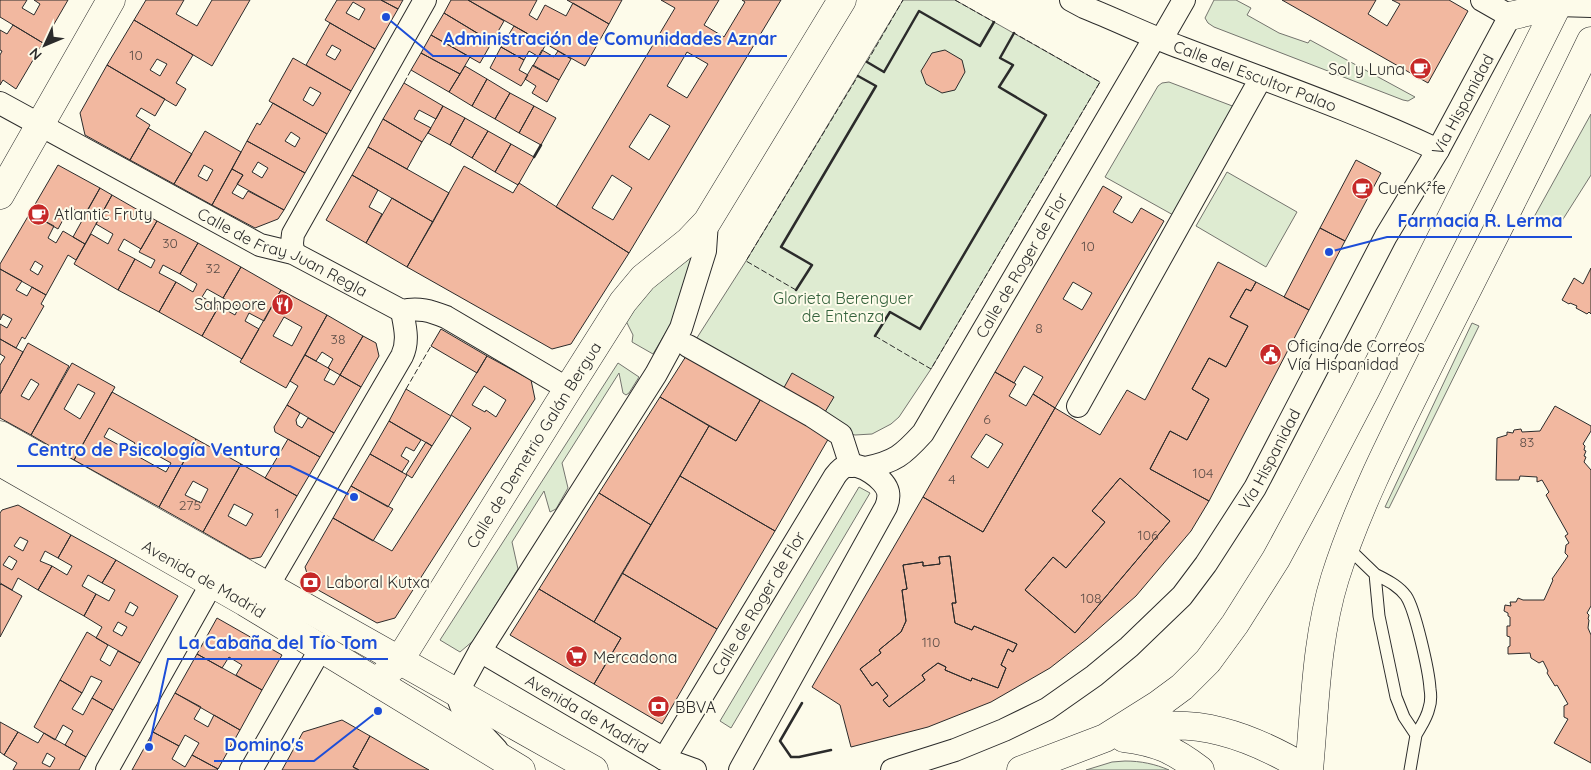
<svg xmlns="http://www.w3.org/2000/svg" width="1591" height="770" font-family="Quicksand,sans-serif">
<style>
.green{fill:#deebd1;stroke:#74746e}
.building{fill:#f2b8a0;stroke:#2b2b2b;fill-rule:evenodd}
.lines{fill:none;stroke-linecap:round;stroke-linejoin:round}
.lane-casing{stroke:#2b2b2b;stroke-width:13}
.street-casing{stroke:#2b2b2b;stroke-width:24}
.secondary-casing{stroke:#2b2b2b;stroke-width:29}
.primary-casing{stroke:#2b2b2b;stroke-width:29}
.highway-casing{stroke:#2b2b2b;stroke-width:29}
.lane{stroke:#fdfbea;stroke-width:11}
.street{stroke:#fdfbea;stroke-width:22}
.secondary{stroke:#fdfbea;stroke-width:28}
.primary{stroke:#fdfbea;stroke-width:28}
.highway{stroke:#fdfbea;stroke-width:28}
.fence{stroke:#2b2b2b;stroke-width:1;stroke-dasharray:6 2.5;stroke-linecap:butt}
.wall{stroke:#2b2b2b;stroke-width:2.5}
.labels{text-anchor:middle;stroke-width:4;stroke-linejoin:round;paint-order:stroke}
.number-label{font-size:14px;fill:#5d4e48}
.poi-label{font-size:16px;fill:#2b2b2b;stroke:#fdfbea;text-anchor:start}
.street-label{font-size:16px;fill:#2b2b2b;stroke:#fdfbea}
.park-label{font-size:16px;fill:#34623c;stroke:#fdfbea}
.leader{fill:none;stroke:#1d4ed8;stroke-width:2}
.callout-dot{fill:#1d4ed8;stroke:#fdfbea;stroke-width:2}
.callout-label{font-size:18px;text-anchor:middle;font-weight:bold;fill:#1d4ed8;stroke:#fdfbea;stroke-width:4;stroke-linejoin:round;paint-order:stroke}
</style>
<rect width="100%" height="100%" fill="#fdfbea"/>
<path class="green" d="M 903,0 L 955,0 L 1100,82 L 931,369 L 899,417 L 891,424 L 872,434 L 855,435 L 841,432 L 693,344 L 746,261 Z
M 1214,0 L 1236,0 L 1251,8 L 1247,15 L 1279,33 L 1308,43 L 1310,40 L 1415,97 L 1408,101 L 1403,100 L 1214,27 L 1208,23 L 1205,18 Z
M 1169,82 L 1235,107 L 1175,216 L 1105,177 L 1158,86 L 1162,83 Z
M 1591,114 L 1591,175 L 1558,227 L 1534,217 Z
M 1227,172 L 1297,212 L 1266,267 L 1196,226 Z
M 691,256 L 692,257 L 672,322 L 653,354 L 632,342 L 633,335 L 624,317 L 639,298 Z
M 1472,323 L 1479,326 L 1389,508 L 1385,507 Z
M 618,363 L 639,377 L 629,393 L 626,395 L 623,393 L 619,373 L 562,463 L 568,488 L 556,509 L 550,512 L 544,491 L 512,542 L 518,569 L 473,641 L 460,652 L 440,640 Z
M 859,487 L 870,493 L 731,728 L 720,721 Z
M 1125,761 C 1141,761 1155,764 1169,770 L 1086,770 L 1112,762 Z"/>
<path class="building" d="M 0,0 L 27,0 L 22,8 L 34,15 L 40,4 L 34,0 L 68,0 L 43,43 L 0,17 Z
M 146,0 L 184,0 L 176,14 L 197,26 L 212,0 L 250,0 L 212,66 L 134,20 Z
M 337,0 L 381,0 L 398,9 L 375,49 L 325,20 ZM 353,2 L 365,9 L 359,20 L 346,13 Z
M 381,0 L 403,0 L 398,9 Z
M 451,0 L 468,0 L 504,21 L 492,42 L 444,13 Z
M 468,0 L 537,0 L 529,15 L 537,20 L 545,5 L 566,16 L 573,3 L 609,24 L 585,66 Z
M 567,0 L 622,0 L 609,24 Z
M 661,0 L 719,0 L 704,25 L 724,37 L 745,2 L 742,0 L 781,0 L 629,253 L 556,207 L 675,8 ZM 687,52 L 708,64 L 687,98 L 667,86 ZM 650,114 L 670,126 L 649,160 L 629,147 ZM 612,175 L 632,188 L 613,220 L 592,208 Z
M 1282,0 L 1376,0 L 1368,14 L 1387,26 L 1400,4 L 1392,0 L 1449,0 L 1468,11 L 1428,83 Z
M 444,13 L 492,42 L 480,63 L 431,35 Z
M 134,20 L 193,55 L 176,83 L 186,89 L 176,106 L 107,65 ZM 157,59 L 167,64 L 160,76 L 150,70 Z
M 330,23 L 375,49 L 351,91 L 306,65 ZM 332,45 L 341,50 L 335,60 L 326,55 Z
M 13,25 L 43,43 L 16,89 L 3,80 L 0,85 L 0,55 L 2,51 L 0,50 L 0,30 L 7,34 Z
M 514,26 L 546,44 L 539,57 L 529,51 L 524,60 L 501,47 Z
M 431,35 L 470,57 L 460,74 L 421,53 Z
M 501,47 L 524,60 L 519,70 L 528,75 L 521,86 L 490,68 Z
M 542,50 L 554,57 L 558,51 L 571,59 L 559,80 L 533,66 Z
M 945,50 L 962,60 L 965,72 L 955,90 L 942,93 L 926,84 L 921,71 L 932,53 Z
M 421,53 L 460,74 L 449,92 L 411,70 Z
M 293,58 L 351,91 L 327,134 L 269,101 ZM 310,87 L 321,93 L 313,106 L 303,100 Z
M 107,65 L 165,99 L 155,116 L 141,108 L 136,116 L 150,125 L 130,160 L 85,135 L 80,113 Z
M 533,65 L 559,80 L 547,102 L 532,93 L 536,86 L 525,79 Z
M 465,66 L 487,79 L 472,106 L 449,92 Z
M 487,79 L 510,93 L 495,119 L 472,106 Z
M 404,83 L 443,106 L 436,119 L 419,110 L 414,119 L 431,128 L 422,142 L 383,119 Z
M 510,93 L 534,106 L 519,133 L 495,119 Z
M 273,103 L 327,134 L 305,173 L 247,141 L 257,123 L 260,125 ZM 291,132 L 300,138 L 295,147 L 285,141 Z
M 443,106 L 465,118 L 450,145 L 428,133 Z
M 534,106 L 556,118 L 541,145 L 519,133 Z
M 465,118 L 488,131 L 472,158 L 450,145 Z
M 383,119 L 422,142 L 407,169 L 368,147 Z
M 148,128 L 192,154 L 174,184 L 130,160 Z
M 205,131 L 241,152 L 212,205 L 174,184 ZM 204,165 L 213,170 L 207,181 L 198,176 Z
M 488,131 L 511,144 L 495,172 L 472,158 Z
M 247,141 L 305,173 L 284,210 L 237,184 L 243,175 L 232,169 ZM 258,162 L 268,168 L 262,178 L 252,172 Z
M 511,144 L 534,157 L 518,185 L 495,172 Z
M 368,147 L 449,193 L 433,222 L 352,175 Z
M 1356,160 L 1381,173 L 1345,241 L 1320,228 Z
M 58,165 L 100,188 L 84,216 L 70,207 L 58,229 L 30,213 Z
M 464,166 L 513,193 L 519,183 L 629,253 L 571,344 L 552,349 L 407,267 Z
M 232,169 L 243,175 L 232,193 L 243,199 L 248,191 L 284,210 L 278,219 L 255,228 L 212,205 Z
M 352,175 L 378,190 L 369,207 L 382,214 L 366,243 L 326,220 Z
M 1103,186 L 1122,197 L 1113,212 L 1132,223 L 1141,208 L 1164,221 L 1055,408 L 1033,394 L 1043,377 L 1024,366 L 1014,383 L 995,372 ZM 1073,282 L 1092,293 L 1082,310 L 1063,299 Z
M 100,188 L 112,195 L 85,244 L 73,237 Z
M 112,195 L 157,221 L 141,249 L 124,239 L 118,250 L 135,259 L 118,290 L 74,264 L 91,234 L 108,244 L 113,234 L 96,224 Z
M 392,198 L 433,222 L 407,267 L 366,243 Z
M 30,213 L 54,226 L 48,238 L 56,243 L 63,231 L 85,244 L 76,260 L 68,255 L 46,295 L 0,269 L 0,264 ZM 35,261 L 43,266 L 38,275 L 30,270 Z
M 157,221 L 198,243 L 180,274 L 163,265 L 159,273 L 176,282 L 159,312 L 118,290 L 135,259 L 151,268 L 155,260 L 139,252 Z
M 1320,228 L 1345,241 L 1309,310 L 1284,297 Z
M 198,243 L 241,267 L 223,298 L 207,289 L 202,297 L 219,306 L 202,336 L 159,312 L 176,282 L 193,292 L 197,284 L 180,274 Z
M 1218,262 L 1256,282 L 1251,291 L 1246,289 L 1230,317 L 1248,326 L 1226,367 L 1209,358 L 1192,389 L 1209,399 L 1187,440 L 1170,431 L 1150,469 L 1209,501 L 1191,531 L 1136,596 L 1087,639 L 1050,668 L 991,702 L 928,727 L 851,747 L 840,705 L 812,687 L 923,497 L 983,532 L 1055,408 L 1100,435 L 1127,390 L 1145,400 ZM 1120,478 L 1170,521 L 1075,633 L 1025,590 L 1053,557 L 1066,568 L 1105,522 L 1092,511 ZM 950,556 L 956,603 L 952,603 L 955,623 L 972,630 L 974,626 L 1017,644 L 1013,652 L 1008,649 L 1001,665 L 1006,668 L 998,688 L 972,678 L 971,681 L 945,670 L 946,667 L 938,663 L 922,675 L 925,680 L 889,707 L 883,700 L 888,696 L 877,682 L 872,686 L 860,669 L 881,653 L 879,650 L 901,632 L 906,621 L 902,590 L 907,589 L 903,565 L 923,562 L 923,566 L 940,564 L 939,557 Z
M 241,267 L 281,290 L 264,321 L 249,313 L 245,321 L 259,329 L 242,359 L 202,336 L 219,306 L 235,315 L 239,307 L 223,298 Z
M 1591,268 L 1591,314 L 1589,312 L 1587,314 L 1576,308 L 1577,306 L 1570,303 L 1569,304 L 1562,300 L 1574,278 L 1583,284 Z
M 0,269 L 22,281 L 16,290 L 27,296 L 32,287 L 46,295 L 41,304 L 44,306 L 25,339 L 22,337 L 16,348 L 0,339 L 0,324 L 7,328 L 12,319 L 3,314 L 0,320 Z
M 1256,282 L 1309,310 L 1209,501 L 1150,469 L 1170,431 L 1187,440 L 1209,399 L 1192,389 L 1209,358 L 1226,367 L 1248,326 L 1230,317 L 1246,289 L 1251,291 Z
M 281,290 L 327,315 L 286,388 L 240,362 ZM 284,317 L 302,327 L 292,346 L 273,336 Z
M 327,315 L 363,336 L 340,375 L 328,368 L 333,359 L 322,352 L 316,361 L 305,355 Z
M 441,329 L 487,356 L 477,373 L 431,346 Z
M 363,336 L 376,343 L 379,356 L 361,387 L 340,375 Z
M 0,339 L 23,352 L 0,394 L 0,365 L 5,357 L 0,354 Z
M 28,343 L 69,366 L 31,435 L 0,418 L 0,394 ZM 31,379 L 39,384 L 29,400 L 21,396 Z
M 688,353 L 762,397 L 736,441 L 660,397 Z
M 305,355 L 330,369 L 324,380 L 334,385 L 340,375 L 361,387 L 334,433 L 287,405 L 298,386 L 290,381 Z
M 487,356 L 531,380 L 535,399 L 395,618 L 377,623 L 311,586 L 305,567 L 333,518 L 392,551 L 471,428 L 451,415 ZM 484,386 L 506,400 L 496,417 L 486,410 L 485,412 L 472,405 Z
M 72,363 L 115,387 L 74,460 L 31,435 ZM 78,384 L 95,393 L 80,419 L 64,409 Z
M 995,372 L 1016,384 L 1009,396 L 1026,406 L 1033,394 L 1055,408 L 983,532 L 923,497 ZM 986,434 L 1003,444 L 988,468 L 971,457 Z
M 792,373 L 834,397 L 822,417 L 781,393 Z
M 406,389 L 451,416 L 432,446 L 389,421 Z
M 112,392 L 196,439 L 159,507 L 74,460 ZM 109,428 L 135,443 L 130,451 L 104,437 ZM 144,448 L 171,463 L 166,472 L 139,457 Z
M 660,397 L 709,426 L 651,525 L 599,493 Z
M 762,397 L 830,436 L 775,531 L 680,476 L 709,426 L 736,441 Z
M 287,405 L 300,413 L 296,420 L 297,425 L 302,428 L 308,418 L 334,433 L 320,457 L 275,432 L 274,427 Z
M 1555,406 L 1591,426 L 1591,431 L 1583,444 L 1585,446 L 1584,450 L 1586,451 L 1584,456 L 1586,457 L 1584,462 L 1591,470 L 1591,606 L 1587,613 L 1589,615 L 1588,619 L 1589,620 L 1588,628 L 1591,635 L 1591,763 L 1554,743 L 1568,719 L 1564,717 L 1564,706 L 1568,704 L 1557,685 L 1555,686 L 1547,673 L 1548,671 L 1543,661 L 1539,663 L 1531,658 L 1530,653 L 1508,654 L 1508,647 L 1510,646 L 1510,637 L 1507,636 L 1507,626 L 1510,626 L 1510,617 L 1508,616 L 1508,613 L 1504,611 L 1505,605 L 1511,606 L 1510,602 L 1516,602 L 1518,598 L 1523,600 L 1544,600 L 1553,580 L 1552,579 L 1568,556 L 1565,553 L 1566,545 L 1569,543 L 1565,536 L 1568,534 L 1546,495 L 1549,492 L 1542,480 L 1537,482 L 1537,477 L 1520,476 L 1519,480 L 1496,480 L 1497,438 L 1507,435 L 1507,432 L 1513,433 L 1514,430 L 1521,429 L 1522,432 L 1540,431 Z
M 389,421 L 421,440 L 414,451 L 406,447 L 401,456 L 409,461 L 402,472 L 370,454 Z
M 196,439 L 241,464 L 203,532 L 159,507 ZM 193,481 L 208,489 L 201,503 L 185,495 Z
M 288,439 L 320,457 L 297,496 L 265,478 Z
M 426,442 L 432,446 L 412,478 L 406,474 Z
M 370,454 L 407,475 L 388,507 L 351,486 Z
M 241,464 L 297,496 L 261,557 L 250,559 L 203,532 ZM 234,504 L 253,514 L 246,526 L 228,516 Z
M 680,476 L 775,531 L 717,629 L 622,573 Z
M 1120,478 L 1170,521 L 1075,633 L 1025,590 L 1053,557 L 1066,568 L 1105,522 L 1092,511 Z
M 351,486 L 393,509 L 373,541 L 333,518 Z
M 599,493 L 651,525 L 594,622 L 539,589 Z
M 18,505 L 71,535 L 58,558 L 45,551 L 40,561 L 52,566 L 38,590 L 18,578 L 12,590 L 0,583 L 0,513 L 2,510 ZM 20,537 L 28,541 L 23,551 L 14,546 ZM 9,556 L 17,561 L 12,570 L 3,565 Z
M 71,535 L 116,560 L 102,583 L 88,575 L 82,586 L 96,594 L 84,616 L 38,590 L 52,566 L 67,575 L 72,566 L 58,558 Z
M 950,556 L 956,603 L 952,603 L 955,623 L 972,630 L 974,626 L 1017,644 L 1013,652 L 1008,649 L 1001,665 L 1006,668 L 998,688 L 972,678 L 971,681 L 945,670 L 946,667 L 938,663 L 922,675 L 925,680 L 889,707 L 883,700 L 888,696 L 877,682 L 872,686 L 860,669 L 881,653 L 879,650 L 901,632 L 906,621 L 902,590 L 907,589 L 903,565 L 923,562 L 923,566 L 940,564 L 939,557 Z
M 116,560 L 178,596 L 140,663 L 96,638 L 102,627 L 84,616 L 96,594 L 109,601 L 115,590 L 102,583 ZM 130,602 L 138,607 L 133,616 L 125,612 ZM 118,622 L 127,627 L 122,636 L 113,631 Z
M 622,573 L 717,629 L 662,724 L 594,684 L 621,638 L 594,622 Z
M 1,584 L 22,596 L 0,637 L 0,585 Z
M 539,589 L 621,638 L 594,684 L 510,635 Z
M 217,618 L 282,655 L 262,690 L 236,675 L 242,665 L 229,657 L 222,668 L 197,654 Z
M 87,632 L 108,645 L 100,660 L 110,666 L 118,651 L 140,663 L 113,710 L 92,698 L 102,681 L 91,676 L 82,693 L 60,680 Z
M 197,654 L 262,690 L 240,730 L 175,693 Z
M 60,680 L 82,693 L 72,709 L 83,715 L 92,698 L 113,710 L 86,757 L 65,745 L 73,731 L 63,725 L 55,740 L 34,727 Z
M 175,693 L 201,707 L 194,719 L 208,727 L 214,715 L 240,730 L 218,769 L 192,755 L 199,743 L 185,735 L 179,746 L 153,732 Z
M 342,720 L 370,736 L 353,767 L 359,770 L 282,770 L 303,732 Z
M 0,722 L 18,732 L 4,755 L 0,752 Z
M 18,732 L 38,743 L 44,733 L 86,757 L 79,770 L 13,770 L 17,763 L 4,755 ZM 47,753 L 55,758 L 50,767 L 42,763 Z
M 153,732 L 179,746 L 172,759 L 185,767 L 192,755 L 218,769 L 217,770 L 132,770 Z
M 370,736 L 411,760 L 429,770 L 359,770 L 353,767 Z"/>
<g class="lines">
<defs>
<path id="lane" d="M 1346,546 L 1375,574 L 1379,616 L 1396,697 L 1404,717 L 1416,735 L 1410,770
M 1375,574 C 1386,580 1398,585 1406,596 C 1415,609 1429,671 1430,689 C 1431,695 1431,702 1429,708 C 1427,718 1421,726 1416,735"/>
<g id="street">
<path id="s1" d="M 1071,0 L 1084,7 C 1117,20 1149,36 1182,48 C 1268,81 1355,111 1438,150"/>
<path d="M 1557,5 L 1591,6"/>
<path d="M 1161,40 L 1184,0"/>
<path id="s2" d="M 0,103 L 260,245 L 293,253 L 402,311 C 418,307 431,311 446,317 L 568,389"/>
<path d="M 293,253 L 292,243 L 293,234 L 425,0"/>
<path d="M 688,346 L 812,416 L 841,435 L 851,466"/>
<path d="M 1078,406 L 1261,78"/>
<path id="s3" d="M 865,468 C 895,462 903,455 923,433 L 1155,37"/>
<path d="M 255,598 L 268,586 L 402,356 C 409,341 405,327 402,311"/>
<path id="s4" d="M 480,651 L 664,759 L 695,770"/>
<path d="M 497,750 C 482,733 461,716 457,693 L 480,651 L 656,374 L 681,328 L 705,251 L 707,222"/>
<path id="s5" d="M 664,759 L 835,476 C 838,472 842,467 847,466 C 860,462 885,479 888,492 C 889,497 888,502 886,507 L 740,770"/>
<path d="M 107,770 L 212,583"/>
<path d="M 251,770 L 321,648"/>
<path id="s6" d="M 892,770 L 955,750 L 1004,730 L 1047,709 L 1094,676 L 1129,647 L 1182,596 L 1206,564 L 1255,488 L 1386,236 L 1438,150 L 1510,16 L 1482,0"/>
</g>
<g id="secondary">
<path d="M 1510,16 L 1557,5"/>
<path d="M 0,195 L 111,0"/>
<path id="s7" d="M 377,682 L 399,661 L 568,389 L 623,302 L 643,278 L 689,241 L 707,222 L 842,0"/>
</g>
<g id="primary">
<path d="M 0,435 L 594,770"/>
<path id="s8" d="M 0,462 L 245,602 L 521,770"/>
</g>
<path id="highway" d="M 1127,732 C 1194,714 1251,736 1308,770
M 1124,738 C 1157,742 1174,750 1200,770
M 1021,770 L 1105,738 L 1159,704 L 1182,687 L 1208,661 L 1235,624 L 1276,559 L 1309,498 L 1366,389 L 1560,0
M 1309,770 C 1315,706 1316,639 1335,578 C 1359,502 1398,428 1433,357 C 1486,252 1540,147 1591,41"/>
</defs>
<use href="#lane" class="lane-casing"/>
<use href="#street" class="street-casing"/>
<use href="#secondary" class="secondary-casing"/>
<use href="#primary" class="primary-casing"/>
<use href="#highway" class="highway-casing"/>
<use href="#lane" class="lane"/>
<use href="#street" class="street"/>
<use href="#secondary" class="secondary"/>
<use href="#primary" class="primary"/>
<use href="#highway" class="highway"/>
<path class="fence" d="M 955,0 L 994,22
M 867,62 L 903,0
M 404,83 L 411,70
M 796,290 L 746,261 L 858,76
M 875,336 L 931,369 L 1100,82 L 1014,33
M 406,389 L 431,346"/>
<path class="wall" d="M 867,62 L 884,72 L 919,11 L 980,46 L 994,22
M 534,157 L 541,145
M 796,290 L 812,265 L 781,247 L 876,86 L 858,76
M 875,336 L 890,312 L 920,329 L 1046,115 L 999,87 L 1013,65 L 1000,58 L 1014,33
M 802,703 L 780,741 L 791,757 L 799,757 L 831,750"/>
</g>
<defs>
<symbol id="cafe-disc" viewBox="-11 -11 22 22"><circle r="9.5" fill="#c62828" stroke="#fdfbea"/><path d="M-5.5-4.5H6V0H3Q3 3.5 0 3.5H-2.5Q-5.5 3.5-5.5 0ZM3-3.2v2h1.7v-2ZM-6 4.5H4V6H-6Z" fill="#fff"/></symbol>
<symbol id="restaurant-disc" viewBox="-11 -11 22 22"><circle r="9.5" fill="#c62828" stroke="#fdfbea"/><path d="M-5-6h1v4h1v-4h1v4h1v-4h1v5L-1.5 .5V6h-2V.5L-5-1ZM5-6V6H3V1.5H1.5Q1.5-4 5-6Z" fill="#fff"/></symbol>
<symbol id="civic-disc" viewBox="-11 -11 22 22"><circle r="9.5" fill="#c62828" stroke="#fdfbea"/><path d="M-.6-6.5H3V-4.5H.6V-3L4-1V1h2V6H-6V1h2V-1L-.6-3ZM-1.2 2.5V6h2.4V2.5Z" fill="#fff"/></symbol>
<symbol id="bank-disc" viewBox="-11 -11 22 22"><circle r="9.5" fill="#c62828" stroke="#fdfbea"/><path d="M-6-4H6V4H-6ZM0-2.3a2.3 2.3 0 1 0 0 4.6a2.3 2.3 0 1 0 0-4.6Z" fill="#fff"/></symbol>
<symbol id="supermarket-disc" viewBox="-11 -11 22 22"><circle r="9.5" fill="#c62828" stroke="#fdfbea"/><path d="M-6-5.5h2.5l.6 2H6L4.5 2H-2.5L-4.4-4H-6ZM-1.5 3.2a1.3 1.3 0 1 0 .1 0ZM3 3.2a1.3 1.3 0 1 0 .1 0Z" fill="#fff"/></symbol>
</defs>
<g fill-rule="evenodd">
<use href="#cafe-disc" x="1408" y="56" width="25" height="25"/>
<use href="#cafe-disc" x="1350" y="176" width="25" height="25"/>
<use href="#cafe-disc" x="26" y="202" width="25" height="25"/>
<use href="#restaurant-disc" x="270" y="292" width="25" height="25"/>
<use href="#civic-disc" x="1258" y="342" width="25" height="25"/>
<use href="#bank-disc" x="298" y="570" width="25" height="25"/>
<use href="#supermarket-disc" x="564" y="644" width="25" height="25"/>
<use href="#bank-disc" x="646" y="694" width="25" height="25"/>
</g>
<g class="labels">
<g class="number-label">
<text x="136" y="60">10</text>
<text x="170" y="248">30</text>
<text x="1088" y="251">10</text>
<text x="213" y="273">32</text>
<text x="1039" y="333">8</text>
<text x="338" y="344">38</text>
<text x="987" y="424">6</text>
<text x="1527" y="447">83</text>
<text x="1203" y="478">104</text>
<text x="952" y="484">4</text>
<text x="190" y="510">275</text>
<text x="277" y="518">1</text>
<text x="1148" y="540">106</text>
<text x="1091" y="603">108</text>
<text x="931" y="647">110</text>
</g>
<g class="poi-label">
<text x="1405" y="75" text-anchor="end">Sol y Luna</text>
<text x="1378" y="194">CuenK²fe</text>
<text x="54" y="220">Atlantic Fruty</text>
<text x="266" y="310" text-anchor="end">Sahpoore</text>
<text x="1287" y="352">Oficina de Correos<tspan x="1287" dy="18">Vía Hispanidad</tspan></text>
<text x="326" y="588">Laboral Kutxa</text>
<text x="593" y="663">Mercadona</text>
<text x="675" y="713">BBVA</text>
</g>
<g class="street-label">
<text dy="6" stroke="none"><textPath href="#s1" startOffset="199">Calle del Escultor Palao</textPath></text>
<text dy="6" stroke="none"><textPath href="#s6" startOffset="910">Vía Hispanidad</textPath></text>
<text dy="6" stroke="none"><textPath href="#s2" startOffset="320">Calle de Fray Juan Regla</textPath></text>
<text dy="6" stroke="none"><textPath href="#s3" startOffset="264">Calle de Roger de Flor</textPath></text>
<text dy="6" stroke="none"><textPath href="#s7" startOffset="285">Calle de Demetrio Galán Bergua</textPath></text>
<text dy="6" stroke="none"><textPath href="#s6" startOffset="506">Vía Hispanidad</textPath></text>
<text dy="6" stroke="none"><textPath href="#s8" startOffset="235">Avenida de Madrid</textPath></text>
<text dy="6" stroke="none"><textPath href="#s5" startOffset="182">Calle de Roger de Flor</textPath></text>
<text dy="6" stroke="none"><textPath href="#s4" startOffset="124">Avenida de Madrid</textPath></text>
</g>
<g class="park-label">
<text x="843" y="304">Glorieta Berenguer<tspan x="843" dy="18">de Entenza</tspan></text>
</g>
</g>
<path class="leader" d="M386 17L433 56H787M1329 252L1387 237H1572M354 497L290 466H17M149 747L168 659H388M378 711L314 761H214"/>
<g class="callout-dot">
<circle cx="386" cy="17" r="5"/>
<circle cx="1329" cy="252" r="5"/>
<circle cx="354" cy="497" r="5"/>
<circle cx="149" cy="747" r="5"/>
<circle cx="378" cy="711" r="5"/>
</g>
<g class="callout-label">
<text x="610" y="45">Administración de Comunidades Aznar</text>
<text x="1480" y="227">Farmacia R. Lerma</text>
<text x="154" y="456">Centro de Psicología Ventura</text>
<text x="278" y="649">La Cabaña del Tío Tom</text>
<text x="264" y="751">Domino's</text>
</g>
<g transform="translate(45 45) rotate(226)" stroke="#fdfbea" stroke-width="4" paint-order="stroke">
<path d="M0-4L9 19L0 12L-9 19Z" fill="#2b2b2b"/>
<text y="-8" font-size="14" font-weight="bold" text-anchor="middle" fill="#2b2b2b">N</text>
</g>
</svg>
